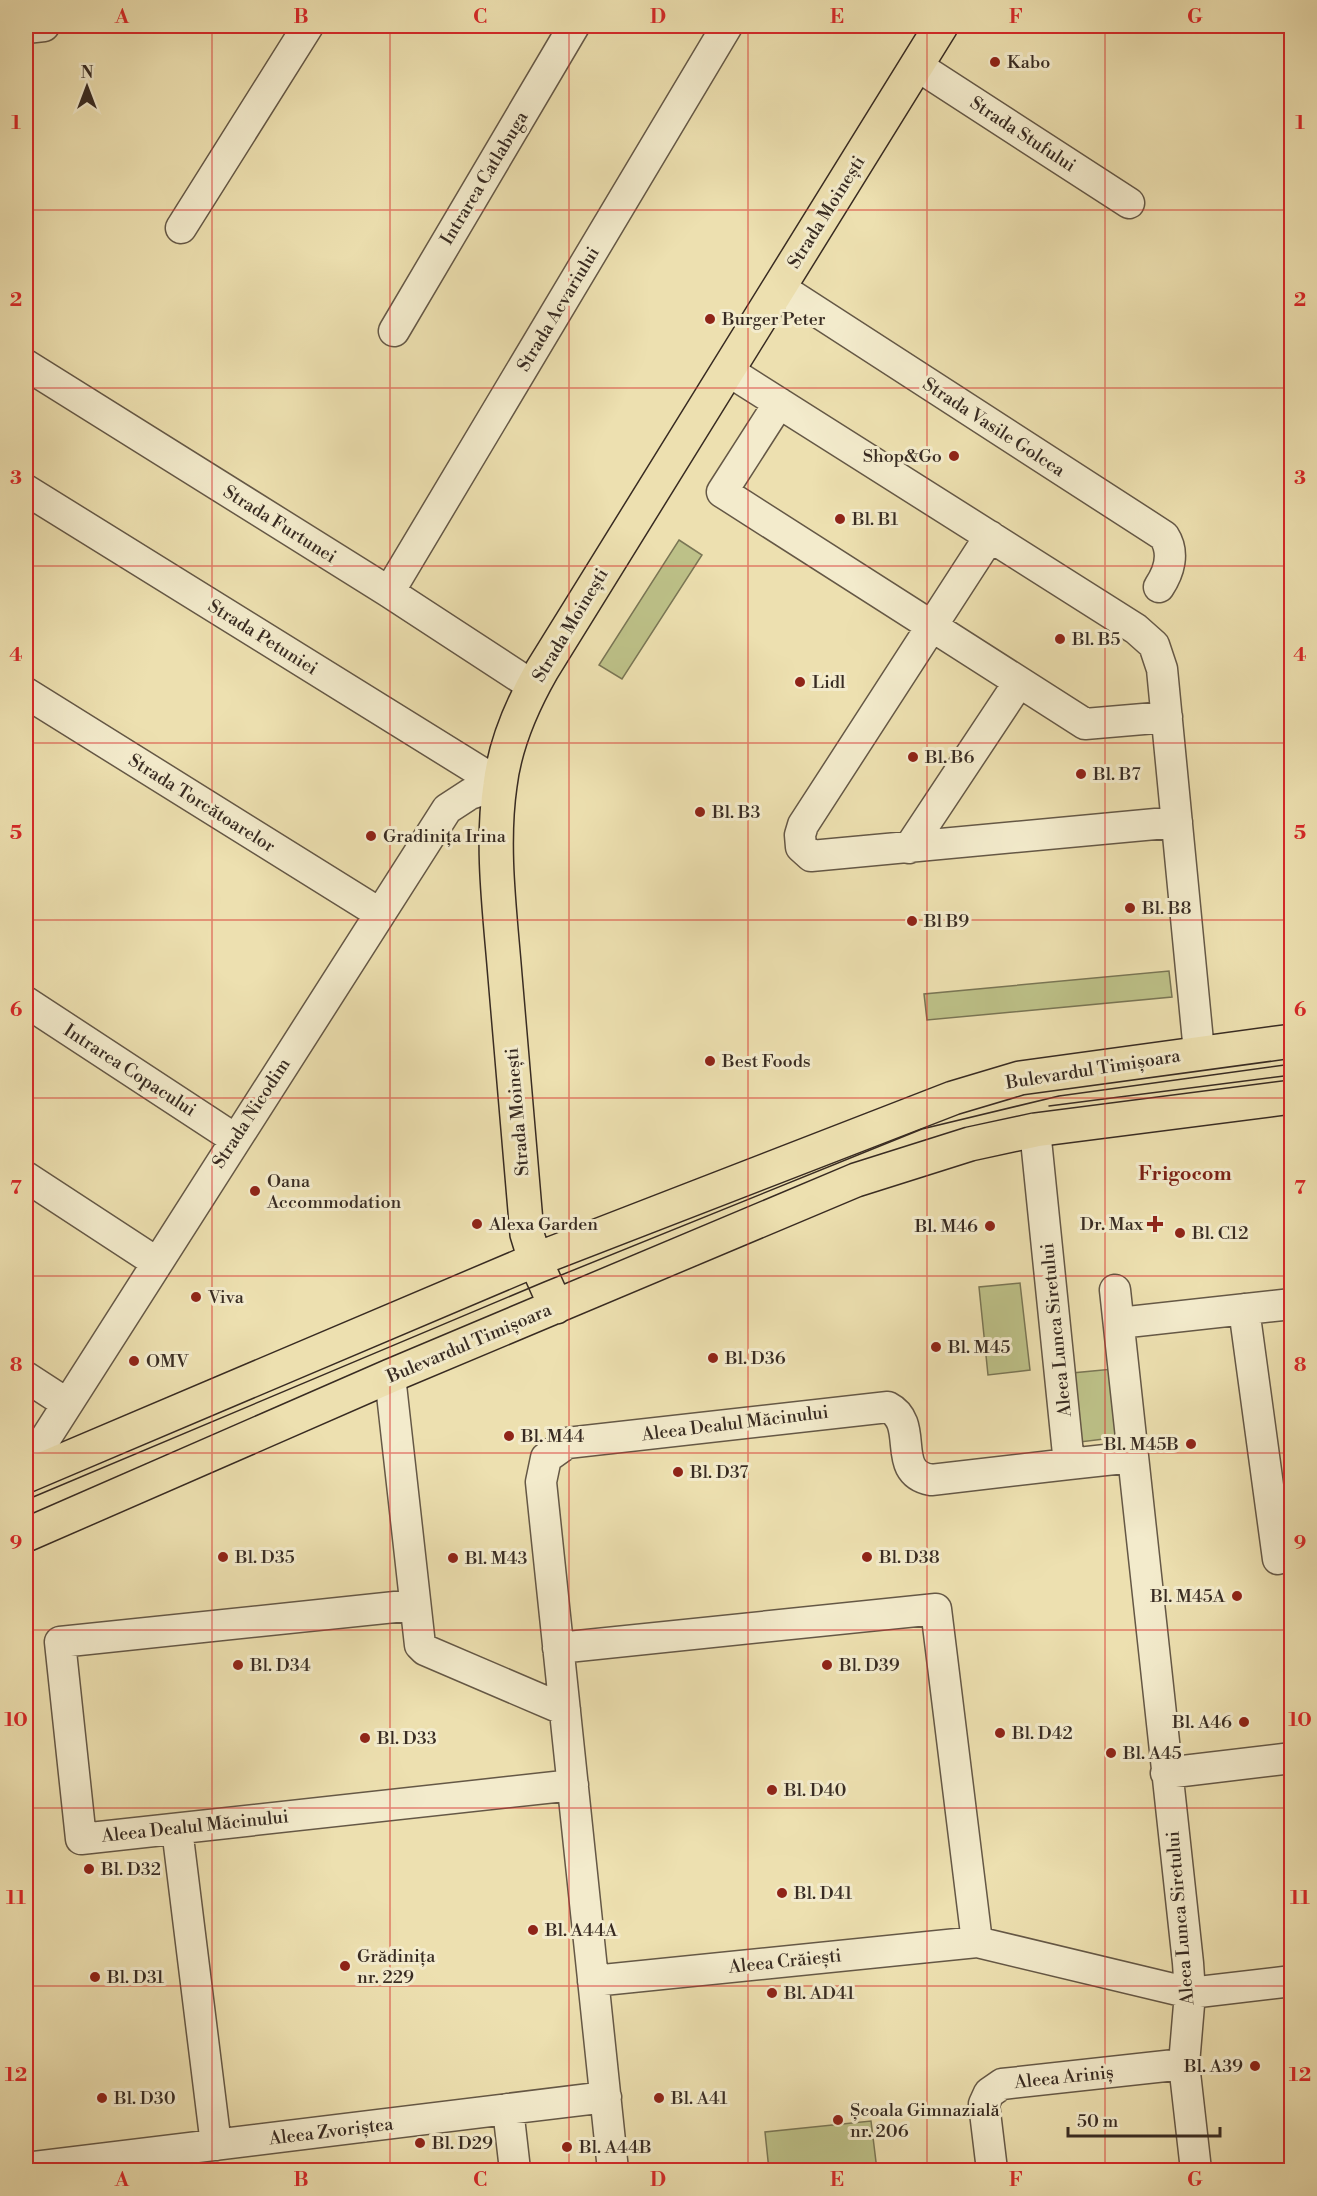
<svg xmlns="http://www.w3.org/2000/svg" width="1317" height="2196" font-family="'Libre Bodoni',serif">
<style>
.green{fill:#bdc188;stroke:#7a7655;stroke-width:1.5}
.lines{fill:none;stroke-linecap:round;stroke-linejoin:round}
.minor-casing{stroke:#655846;stroke-width:33}
.major-casing{stroke:#382b22;stroke-width:36}
.minor{stroke:#f3ebcc;stroke-width:30}
.major{stroke:#ede0b0;stroke-width:33}
.tram{stroke:#382b22;stroke-width:1.5}
.grid{fill:none;stroke:#d62828;stroke-width:1.5;stroke-opacity:0.55}
.poi-dot{fill:#8f2418;stroke:#f3ebcc;stroke-width:2}
.labels{text-anchor:middle;stroke-width:6;stroke-linejoin:round;paint-order:stroke}
.poi-label{font-size:18px;fill:#382b22;stroke:#f3ebcc;text-anchor:start}
.street-label{font-size:18px;fill:#382b22;stroke:#f3ebcc}
.neighbourhood-label{font-size:20px;font-weight:bold;fill:#7a1f14;stroke:#f3ebcc}
.neatline{fill:none;stroke:#d62828;stroke-width:2}
.grid-label{font-size:20px;text-anchor:middle;font-weight:bold;fill:#d62828}
</style>
<rect width="100%" height="100%" fill="#ede0b0"/>
<filter id="stains"><feTurbulence type="fractalNoise" baseFrequency=".00333" numOctaves="4"/><feColorMatrix values="0 0 0 0 .2 0 0 0 0 .09 0 0 0 0 .02 0 0 0 .5 -.17"/></filter>
<radialGradient id="worn" r=".72"><stop offset=".6" stop-color="#630" stop-opacity="0"/><stop offset="1" stop-color="#630" stop-opacity=".3"/></radialGradient>
<path class="green" d="M 679,540 L 702,555 L 622,679 L 599,665 Z
M 1169,971 L 1172,997 L 927,1020 L 924,994 Z
M 1020,1283 L 1030,1370 L 988,1375 L 979,1287 Z
M 1113,1369 L 1120,1437 L 1080,1442 L 1072,1373 Z
M 871,2121 L 877,2170 L 769,2170 L 765,2132 Z"/>
<g class="lines">
<defs>
<path id="minor" d="M 26,28 L 44,26
M 916,65 L 1129,203
M 181,228 L 308,26
M 779,287 L 1164,536 C 1175,553 1169,572 1159,587
M 394,331 L 574,26
M 26,365 L 389,592 L 533,686
M 727,370 L 1136,629 L 1154,645 L 1162,669 L 1199,1052
M 779,403 L 722,492 L 1085,724 L 1167,717
M 26,490 L 500,784
M 990,536 L 803,825 L 800,835 L 801,847 L 811,856 L 1177,822
M 389,592 L 727,26
M 26,693 L 379,913
M 909,848 L 1019,682
M 26,1002 L 235,1139
M 1035,1130 L 1069,1464 L 1133,1457
M 26,1177 L 156,1262
M 1115,1290 L 1188,1963 L 1190,1993 L 1184,2064 L 1196,2170
M 1244,1309 L 1278,1559
M 1119,1323 L 1292,1304
M 390,1376 L 420,1645 L 425,1650 L 565,1710
M 26,1377 L 66,1403
M 26,1469 L 447,809 L 470,794 L 500,784
M 414,1605 L 60,1642 L 81,1839 L 573,1785
M 558,1648 L 936,1609 L 977,1942
M 1166,1773 L 1292,1758
M 177,1829 L 216,2145
M 593,1981 L 977,1942 L 1190,1993 L 1292,1981
M 508,2109 L 515,2170
M 26,2168 L 606,2097
M 613,2170 L 544,1511 L 541,1482 L 546,1458 L 567,1443 L 888,1407 C 921,1424 889,1472 931,1480 L 1069,1464
M 992,2170 L 984,2104 L 989,2093 L 1002,2084 L 1184,2064"/>
<path id="major" d="M 556,1307 L 535,1260 L 527,1234 C 520,1148 513,1062 505,976 C 500,913 491,847 500,785 C 505,744 522,705 542,670 L 941,26
M 26,1476 L 535,1260 L 953,1098 L 1020,1078 L 1292,1041
M 26,1535 L 390,1376 L 856,1180 L 970,1144 L 1035,1130 L 1292,1097"/>
</defs>
<use href="#minor" class="minor-casing"/>
<use href="#major" class="major-casing"/>
<use href="#minor" class="minor"/>
<use href="#major" class="major"/>
<path class="tram" d="M 1049,1106 L 1292,1075
M 26,1500 L 544,1282 L 922,1129 L 1059,1096 L 1292,1064"/>
</g>
<path class="grid" d="M 212,26 L 212,2170M 390,26 L 390,2170M 569,26 L 569,2170M 748,26 L 748,2170M 927,26 L 927,2170M 1105,26 L 1105,2170M 26,210 L 1292,210M 26,388 L 1292,388M 26,566 L 1292,566M 26,743 L 1292,743M 26,920 L 1292,920M 26,1098 L 1292,1098M 26,1276 L 1292,1276M 26,1453 L 1292,1453M 26,1630 L 1292,1630M 26,1808 L 1292,1808M 26,1986 L 1292,1986"/>
<g class="poi-dot">
<circle cx="995" cy="62" r="6"/>
<circle cx="710" cy="319" r="6"/>
<circle cx="954" cy="456" r="6"/>
<circle cx="840" cy="519" r="6"/>
<circle cx="1060" cy="639" r="6"/>
<circle cx="800" cy="682" r="6"/>
<circle cx="913" cy="757" r="6"/>
<circle cx="1081" cy="774" r="6"/>
<circle cx="700" cy="812" r="6"/>
<circle cx="371" cy="836" r="6"/>
<circle cx="1130" cy="908" r="6"/>
<circle cx="912" cy="921" r="6"/>
<circle cx="710" cy="1061" r="6"/>
<circle cx="255" cy="1191" r="6"/>
<circle cx="477" cy="1224" r="6"/>
<path d="M1152 1215h6v6h6v6h-6v6h-6v-6h-6v-6h6z"/>
<circle cx="990" cy="1226" r="6"/>
<circle cx="1180" cy="1233" r="6"/>
<circle cx="196" cy="1297" r="6"/>
<circle cx="936" cy="1347" r="6"/>
<circle cx="713" cy="1358" r="6"/>
<circle cx="134" cy="1361" r="6"/>
<circle cx="509" cy="1436" r="6"/>
<circle cx="1191" cy="1444" r="6"/>
<circle cx="678" cy="1472" r="6"/>
<circle cx="223" cy="1557" r="6"/>
<circle cx="867" cy="1557" r="6"/>
<circle cx="453" cy="1558" r="6"/>
<circle cx="1237" cy="1596" r="6"/>
<circle cx="238" cy="1665" r="6"/>
<circle cx="827" cy="1665" r="6"/>
<circle cx="1244" cy="1722" r="6"/>
<circle cx="1000" cy="1733" r="6"/>
<circle cx="365" cy="1738" r="6"/>
<circle cx="1111" cy="1753" r="6"/>
<circle cx="772" cy="1790" r="6"/>
<circle cx="89" cy="1869" r="6"/>
<circle cx="782" cy="1893" r="6"/>
<circle cx="533" cy="1930" r="6"/>
<circle cx="345" cy="1966" r="6"/>
<circle cx="95" cy="1977" r="6"/>
<circle cx="772" cy="1993" r="6"/>
<circle cx="1255" cy="2066" r="6"/>
<circle cx="102" cy="2098" r="6"/>
<circle cx="659" cy="2098" r="6"/>
<circle cx="838" cy="2120" r="6"/>
<circle cx="420" cy="2143" r="6"/>
<circle cx="567" cy="2147" r="6"/>
</g>
<g class="labels">
<g class="poi-label">
<text x="1007" y="68">Kabo</text>
<text x="722" y="325">Burger Peter</text>
<text x="942" y="462" text-anchor="end">Shop&amp;Go</text>
<text x="852" y="525">Bl. B1</text>
<text x="1072" y="645">Bl. B5</text>
<text x="812" y="688">Lidl</text>
<text x="925" y="763">Bl. B6</text>
<text x="1093" y="780">Bl. B7</text>
<text x="712" y="818">Bl. B3</text>
<text x="383" y="842">Gradinița Irina</text>
<text x="1142" y="914">Bl. B8</text>
<text x="924" y="927">Bl B9</text>
<text x="722" y="1067">Best Foods</text>
<text x="267" y="1187">Oana<tspan x="267" dy="21">Accommodation</tspan></text>
<text x="489" y="1230">Alexa Garden</text>
<text x="1143" y="1230" text-anchor="end">Dr. Max</text>
<text x="978" y="1232" text-anchor="end">Bl. M46</text>
<text x="1192" y="1239">Bl. C12</text>
<text x="208" y="1303">Viva</text>
<text x="948" y="1353">Bl. M45</text>
<text x="725" y="1364">Bl. D36</text>
<text x="146" y="1367">OMV</text>
<text x="521" y="1442">Bl. M44</text>
<text x="1179" y="1450" text-anchor="end">Bl. M45B</text>
<text x="690" y="1478">Bl. D37</text>
<text x="235" y="1563">Bl. D35</text>
<text x="879" y="1563">Bl. D38</text>
<text x="465" y="1564">Bl. M43</text>
<text x="1225" y="1602" text-anchor="end">Bl. M45A</text>
<text x="250" y="1671">Bl. D34</text>
<text x="839" y="1671">Bl. D39</text>
<text x="1232" y="1728" text-anchor="end">Bl. A46</text>
<text x="1012" y="1739">Bl. D42</text>
<text x="377" y="1744">Bl. D33</text>
<text x="1123" y="1759">Bl. A45</text>
<text x="784" y="1796">Bl. D40</text>
<text x="101" y="1875">Bl. D32</text>
<text x="794" y="1899">Bl. D41</text>
<text x="545" y="1936">Bl. A44A</text>
<text x="357" y="1962">Grădinița<tspan x="357" dy="21">nr. 229</tspan></text>
<text x="107" y="1983">Bl. D31</text>
<text x="784" y="1999">Bl. AD41</text>
<text x="1243" y="2072" text-anchor="end">Bl. A39</text>
<text x="114" y="2104">Bl. D30</text>
<text x="671" y="2104">Bl. A41</text>
<text x="850" y="2116">Școala Gimnazială<tspan x="850" dy="21">nr. 206</tspan></text>
<text x="432" y="2149">Bl. D29</text>
<text x="579" y="2153">Bl. A44B</text>
</g>
<g class="street-label">
<text transform="translate(1023 134) rotate(33)" y="6">Strada Stufului</text>
<text transform="translate(484 178) rotate(-59)" y="6">Intrarea Catlabuga</text>
<text transform="translate(826 212) rotate(-58)" y="6">Strada Moinești</text>
<text transform="translate(558 309) rotate(-59)" y="6">Strada Acvariului</text>
<text transform="translate(994 427) rotate(33)" y="6">Strada Vasile Golcea</text>
<text transform="translate(280 524) rotate(32)" y="6">Strada Furtunei</text>
<text transform="translate(570 625) rotate(-59)" y="6">Strada Moinești</text>
<text transform="translate(263 637) rotate(32)" y="6">Strada Petuniei</text>
<text transform="translate(202 803) rotate(32)" y="6">Strada Torcătoarelor</text>
<text transform="translate(1093 1069) rotate(-9)" y="6">Bulevardul Timișoara</text>
<text transform="translate(130 1070) rotate(33)" y="6">Intrarea Copacului</text>
<text transform="translate(517 1112) rotate(-95)" y="6">Strada Moinești</text>
<text transform="translate(251 1113) rotate(-57)" y="6">Strada Nicodim</text>
<text transform="translate(1056 1330) rotate(-96)" y="6">Aleea Lunca Siretului</text>
<text transform="translate(469 1343) rotate(-23)" y="6">Bulevardul Timișoara</text>
<text transform="translate(735 1423) rotate(-7)" y="6">Aleea Dealul Măcinului</text>
<text transform="translate(195 1826) rotate(-6)" y="6">Aleea Dealul Măcinului</text>
<text transform="translate(1180 1918) rotate(-95)" y="6">Aleea Lunca Siretului</text>
<text transform="translate(785 1961) rotate(-6)" y="6">Aleea Crăiești</text>
<text transform="translate(1064 2077) rotate(-6)" y="6">Aleea Ariniș</text>
<text transform="translate(331 2131) rotate(-7)" y="6">Aleea Zvoriștea</text>
</g>
<g class="neighbourhood-label">
<text x="1185" y="1180">Frigocom</text>
</g>
</g>
<rect width="1317" height="2196" fill="none" stroke="#ede0b0" stroke-width="66"/>
<g transform="translate(87 87)" stroke="#f3ebcc" stroke-width="4.5" paint-order="stroke">
<path d="M0-4.5L10 22L0 15L-10 22Z" fill="#382b22"/>
<text y="-9" font-size="16" font-weight="bold" text-anchor="middle" fill="#382b22">N</text>
</g>
<path d="M1068 2127v9h152v-9" fill="none" stroke="#382b22" stroke-width="3"/>
<text x="1077" y="2127" font-size="18" fill="#382b22" stroke="#f3ebcc" stroke-width="4.5" paint-order="stroke">50 m</text>
<rect x="33" y="33" width="1251" height="2130" class="neatline"/>
<g class="grid-label">
<text x="122" y="23">A</text>
<text x="301" y="23">B</text>
<text x="480" y="23">C</text>
<text x="658" y="23">D</text>
<text x="837" y="23">E</text>
<text x="1016" y="23">F</text>
<text x="1195" y="23">G</text>
<text x="16" y="129">1</text>
<text x="1300" y="129">1</text>
<text x="16" y="306">2</text>
<text x="1300" y="306">2</text>
<text x="16" y="484">3</text>
<text x="1300" y="484">3</text>
<text x="16" y="661">4</text>
<text x="1300" y="661">4</text>
<text x="16" y="839">5</text>
<text x="1300" y="839">5</text>
<text x="16" y="1016">6</text>
<text x="1300" y="1016">6</text>
<text x="16" y="1194">7</text>
<text x="1300" y="1194">7</text>
<text x="16" y="1371">8</text>
<text x="1300" y="1371">8</text>
<text x="16" y="1549">9</text>
<text x="1300" y="1549">9</text>
<text x="16" y="1726">10</text>
<text x="1300" y="1726">10</text>
<text x="16" y="1904">11</text>
<text x="1300" y="1904">11</text>
<text x="16" y="2081">12</text>
<text x="1300" y="2081">12</text>
<text x="122" y="2186">A</text>
<text x="301" y="2186">B</text>
<text x="480" y="2186">C</text>
<text x="658" y="2186">D</text>
<text x="837" y="2186">E</text>
<text x="1016" y="2186">F</text>
<text x="1195" y="2186">G</text>
</g>
<rect width="100%" height="100%" filter="url(#stains)"/>
<rect width="100%" height="100%" fill="url(#worn)"/>
</svg>
